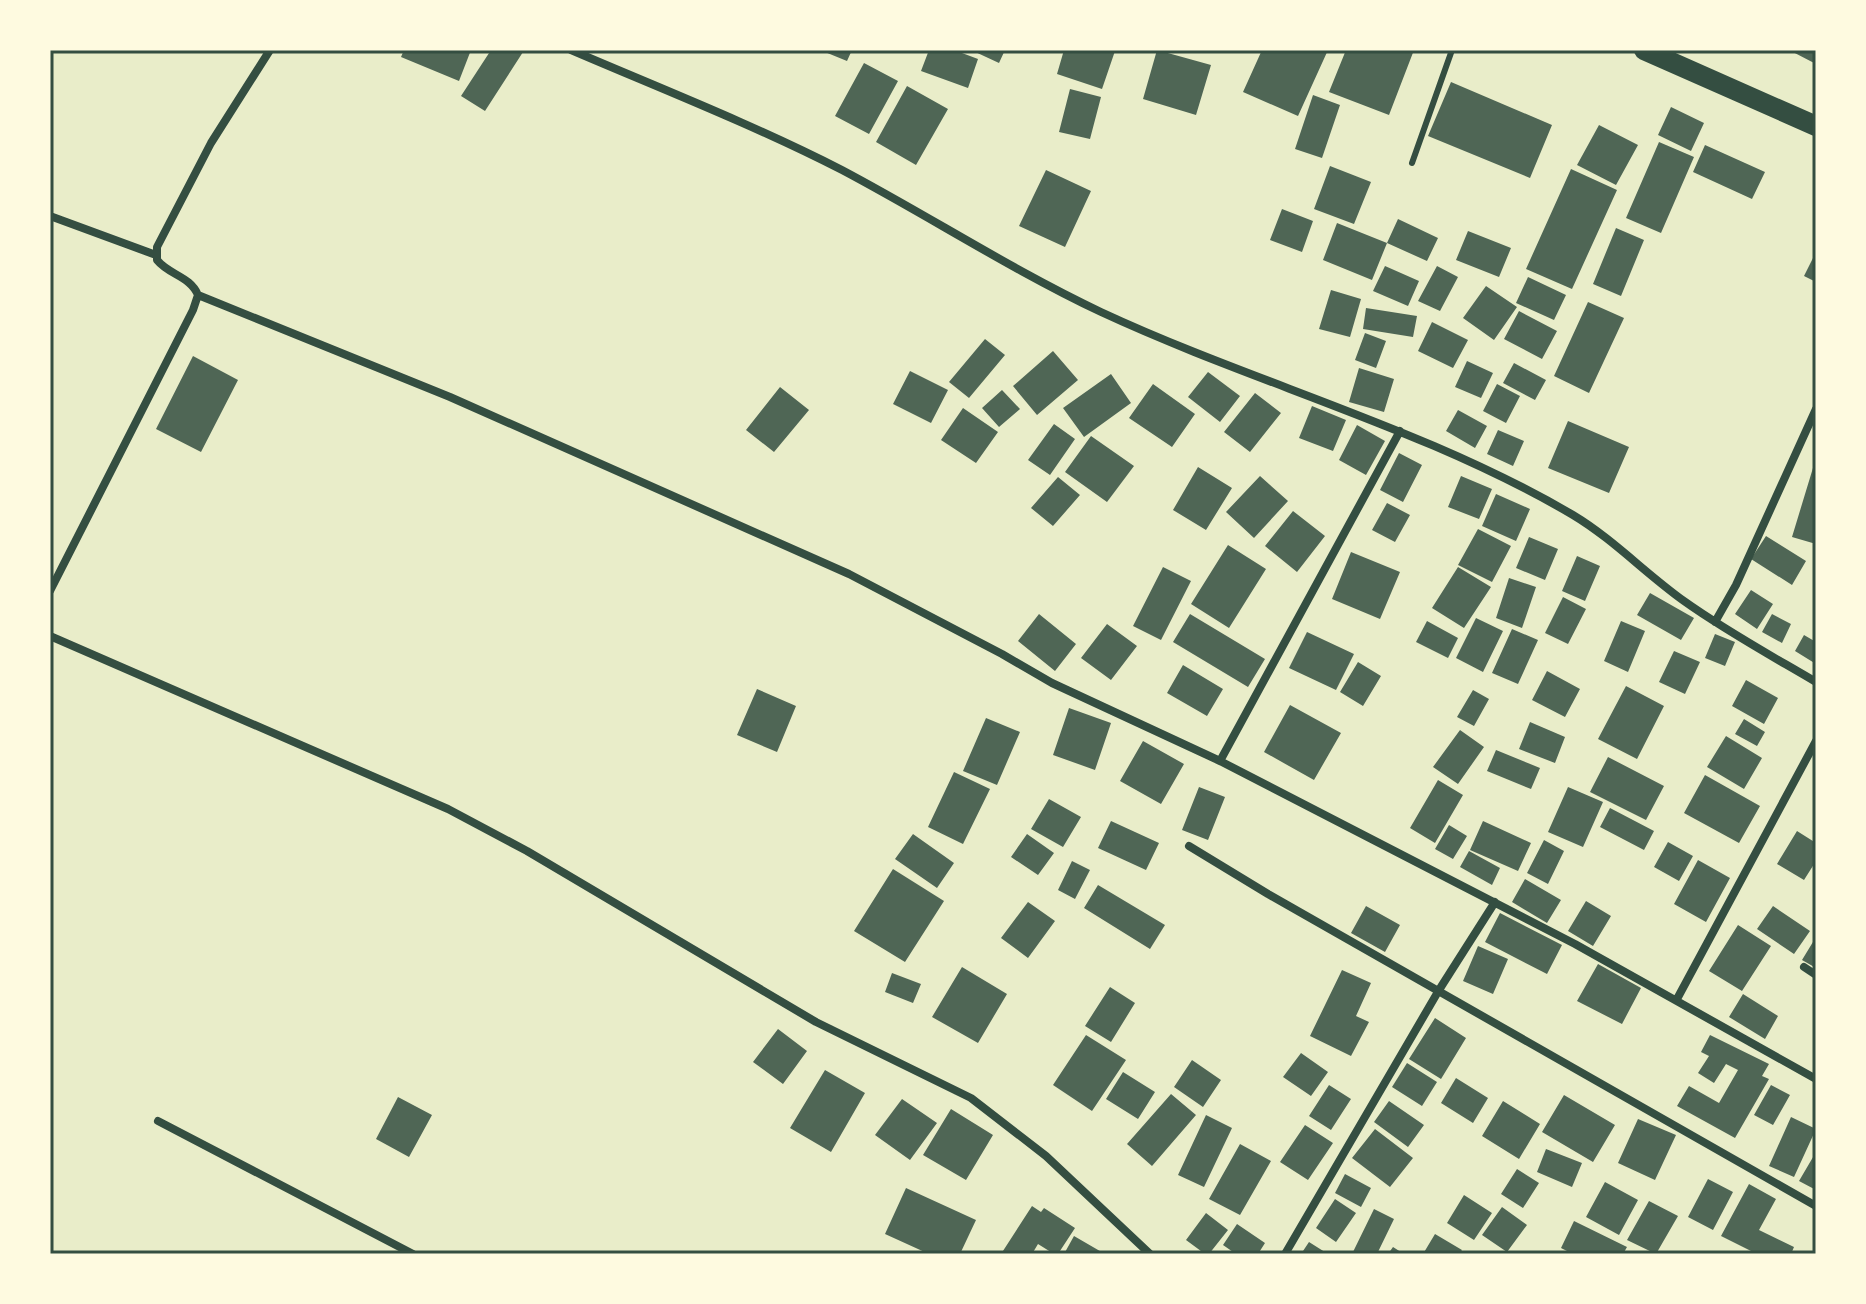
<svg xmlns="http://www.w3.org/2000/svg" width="1866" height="1304" font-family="'DejaVu Sans',sans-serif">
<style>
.building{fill:#4f6655}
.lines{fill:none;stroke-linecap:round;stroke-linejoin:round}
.service{stroke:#344e41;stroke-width:6}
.minor{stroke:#344e41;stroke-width:8}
.primary{stroke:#344e41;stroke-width:20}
.neatline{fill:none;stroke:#344e41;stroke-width:3}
</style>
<rect width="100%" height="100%" fill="#e9edc9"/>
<path class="building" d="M 404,50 L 471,50 L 459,81 L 401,57 Z
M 491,50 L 523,52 L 485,111 L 461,96 Z
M 820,50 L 852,50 L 847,61 Z
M 929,50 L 954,50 L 978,59 L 968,88 L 921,71 Z
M 971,50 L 1005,50 L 999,63 Z
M 1064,50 L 1115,51 L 1102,89 L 1057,74 Z
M 1157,50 L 1211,65 L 1196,115 L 1143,99 Z
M 1262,50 L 1328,50 L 1298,116 L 1243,92 Z
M 1346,50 L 1414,50 L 1389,115 L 1329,92 Z
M 1789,50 L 1816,50 L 1816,64 Z
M 864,63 L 898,81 L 869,134 L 835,116 Z
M 1451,82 L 1552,125 L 1530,178 L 1428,136 Z
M 907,86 L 948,109 L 916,165 L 876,142 Z
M 1070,89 L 1101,97 L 1090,139 L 1059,132 Z
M 1313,95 L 1340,105 L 1322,158 L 1295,149 Z
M 1671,107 L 1704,123 L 1691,151 L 1658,135 Z
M 1599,125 L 1638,145 L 1616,185 L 1577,165 Z
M 1659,142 L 1694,157 L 1661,233 L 1626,218 Z
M 1705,145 L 1765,172 L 1752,199 L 1693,172 Z
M 1330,166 L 1371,182 L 1354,224 L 1314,209 Z
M 1571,169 L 1617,190 L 1572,289 L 1526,269 Z
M 1046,170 L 1091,191 L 1065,247 L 1019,226 Z
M 1282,209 L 1313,221 L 1302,252 L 1270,240 Z
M 1398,219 L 1438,238 L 1427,261 L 1387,243 Z
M 1337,223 L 1387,243 L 1372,280 L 1323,260 Z
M 1616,228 L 1644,240 L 1621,296 L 1593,284 Z
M 1468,231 L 1511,248 L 1499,277 L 1456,260 Z
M 1816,252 L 1816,282 L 1804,276 Z
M 1385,266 L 1419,281 L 1408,306 L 1373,291 Z
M 1437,266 L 1458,277 L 1440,311 L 1418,301 Z
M 1528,277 L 1566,295 L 1554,320 L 1516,303 Z
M 1486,286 L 1517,307 L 1494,340 L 1463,318 Z
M 1331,290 L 1361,299 L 1350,337 L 1319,329 Z
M 1588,302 L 1624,318 L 1589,393 L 1554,376 Z
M 1366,308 L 1417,316 L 1413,337 L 1363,329 Z
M 1519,311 L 1557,331 L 1542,359 L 1504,339 Z
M 1432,322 L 1468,340 L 1453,368 L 1418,351 Z
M 1365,333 L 1386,341 L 1376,368 L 1355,360 Z
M 985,339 L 1005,355 L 969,398 L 949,382 Z
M 1053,351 L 1078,380 L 1037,415 L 1013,386 Z
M 193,356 L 238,380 L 201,452 L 156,429 Z
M 1467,361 L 1493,373 L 1481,398 L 1455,387 Z
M 1514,363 L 1546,380 L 1535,400 L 1503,383 Z
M 1359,368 L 1394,379 L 1384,412 L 1349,402 Z
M 910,371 L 948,390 L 931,423 L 893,404 Z
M 1208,372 L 1240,396 L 1220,422 L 1188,397 Z
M 1111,374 L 1131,403 L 1084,437 L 1063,408 Z
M 1153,384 L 1195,414 L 1172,447 L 1129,418 Z
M 1497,384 L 1520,396 L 1506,423 L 1483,411 Z
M 780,387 L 809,410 L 774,452 L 746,430 Z
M 1002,390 L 1020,409 L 999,427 L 982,408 Z
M 1255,393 L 1281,413 L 1250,452 L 1224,432 Z
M 1312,406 L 1346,420 L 1333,451 L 1299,438 Z
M 963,408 L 998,432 L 976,463 L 941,440 Z
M 1458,410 L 1487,426 L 1475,448 L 1446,431 Z
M 1568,421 L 1629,447 L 1609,493 L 1548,468 Z
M 1054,424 L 1075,439 L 1050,475 L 1028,460 Z
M 1357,425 L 1385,441 L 1366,475 L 1339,460 Z
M 1498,430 L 1524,441 L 1513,466 L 1487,454 Z
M 1091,436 L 1134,466 L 1107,502 L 1065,472 Z
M 1399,453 L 1422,465 L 1403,502 L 1380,490 Z
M 1816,458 L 1816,544 L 1792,537 Z
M 1198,467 L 1232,488 L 1206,530 L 1173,510 Z
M 1260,476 L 1288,501 L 1254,538 L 1226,512 Z
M 1461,476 L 1492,489 L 1479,519 L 1448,507 Z
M 1058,477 L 1080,495 L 1053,526 L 1031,508 Z
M 1496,494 L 1530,509 L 1516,541 L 1482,526 Z
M 1387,503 L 1410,515 L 1395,542 L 1372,530 Z
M 1293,511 L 1325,536 L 1297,572 L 1265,546 Z
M 1478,529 L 1511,546 L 1492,582 L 1458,565 Z
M 1766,536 L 1806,561 L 1792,585 L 1751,559 Z
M 1529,537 L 1558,549 L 1545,580 L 1516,568 Z
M 1228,545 L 1266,569 L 1229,628 L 1191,604 Z
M 1351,552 L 1400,572 L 1380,619 L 1332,599 Z
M 1577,556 L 1600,566 L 1585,601 L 1562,591 Z
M 1163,567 L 1191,581 L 1161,640 L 1133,626 Z
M 1458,567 L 1491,587 L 1464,628 L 1432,608 Z
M 1509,578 L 1536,587 L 1522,628 L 1496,618 Z
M 1751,590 L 1773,604 L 1757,629 L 1735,614 Z
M 1650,593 L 1694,618 L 1681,640 L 1637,615 Z
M 1563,597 L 1586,609 L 1568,644 L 1545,633 Z
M 1039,614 L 1076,644 L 1055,671 L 1018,641 Z
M 1190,614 L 1265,659 L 1248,687 L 1173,642 Z
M 1772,614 L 1791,624 L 1782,643 L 1762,632 Z
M 1476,618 L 1503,631 L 1483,672 L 1456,658 Z
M 1427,621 L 1458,638 L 1448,658 L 1416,642 Z
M 1621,621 L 1645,631 L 1628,672 L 1604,661 Z
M 1107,624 L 1137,646 L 1111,680 L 1081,658 Z
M 1512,629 L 1538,640 L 1518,684 L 1492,673 Z
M 1307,632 L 1354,654 L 1336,690 L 1289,668 Z
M 1715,634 L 1735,642 L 1725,666 L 1705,658 Z
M 1804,635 L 1816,642 L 1816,664 L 1795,651 Z
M 1674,651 L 1700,662 L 1685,694 L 1659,682 Z
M 1358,662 L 1381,676 L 1363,706 L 1340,692 Z
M 1183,665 L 1223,689 L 1207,716 L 1167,693 Z
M 1547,671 L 1580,689 L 1565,717 L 1532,700 Z
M 1746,680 L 1778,698 L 1764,724 L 1732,706 Z
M 1626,686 L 1664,706 L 1637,759 L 1598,739 Z
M 757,689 L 796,706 L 777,752 L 737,735 Z
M 1473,690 L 1489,699 L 1474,726 L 1457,717 Z
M 1290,705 L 1341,733 L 1314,780 L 1264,752 Z
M 1069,708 L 1111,723 L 1095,770 L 1053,755 Z
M 986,718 L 1020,732 L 997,785 L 963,771 Z
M 1744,719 L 1765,732 L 1757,746 L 1735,734 Z
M 1530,722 L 1565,737 L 1555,763 L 1519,749 Z
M 1460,730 L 1484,747 L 1458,784 L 1433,767 Z
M 1726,736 L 1762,758 L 1744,789 L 1707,767 Z
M 1143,741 L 1184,764 L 1161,804 L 1120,781 Z
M 1496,750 L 1540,768 L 1531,789 L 1487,771 Z
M 1608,757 L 1664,786 L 1646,820 L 1590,792 Z
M 954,772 L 990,789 L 963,844 L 928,827 Z
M 1705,775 L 1760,806 L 1739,843 L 1684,813 Z
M 1438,780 L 1463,795 L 1435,843 L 1410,828 Z
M 1199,787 L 1225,797 L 1208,840 L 1182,830 Z
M 1568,787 L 1603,802 L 1583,847 L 1548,832 Z
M 1049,799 L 1081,817 L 1063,847 L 1031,829 Z
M 1610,808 L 1654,831 L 1644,850 L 1600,827 Z
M 1111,821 L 1159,843 L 1146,870 L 1098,848 Z
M 1483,821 L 1531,843 L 1518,871 L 1470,850 Z
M 1449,825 L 1467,836 L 1453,859 L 1435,849 Z
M 1797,831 L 1816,843 L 1816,861 L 1804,880 L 1777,864 Z
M 913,834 L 954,863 L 937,888 L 895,859 Z
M 1027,834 L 1054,853 L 1038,875 L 1011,857 Z
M 1544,840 L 1564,851 L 1548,884 L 1527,873 Z
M 1668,842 L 1693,856 L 1679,881 L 1654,867 Z
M 1469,851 L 1500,868 L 1492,885 L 1460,867 Z
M 1698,860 L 1730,878 L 1706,922 L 1674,904 Z
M 1072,861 L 1090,870 L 1075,899 L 1058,890 Z
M 893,869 L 944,901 L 905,962 L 854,931 Z
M 1525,879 L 1561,900 L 1547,923 L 1512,902 Z
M 1098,885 L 1165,925 L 1150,949 L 1084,908 Z
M 1586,901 L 1611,916 L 1593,946 L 1568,931 Z
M 1028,902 L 1055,921 L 1028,958 L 1001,938 Z
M 1366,906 L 1400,925 L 1385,952 L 1351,933 Z
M 1773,906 L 1810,931 L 1794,954 L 1757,929 Z
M 1500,913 L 1562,945 L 1547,974 L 1485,942 Z
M 1738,925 L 1771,946 L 1742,991 L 1709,971 Z
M 1816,937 L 1816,968 L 1802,960 Z
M 1478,946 L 1508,959 L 1493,994 L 1463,981 Z
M 1598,964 L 1641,988 L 1622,1024 L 1577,1001 Z
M 962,967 L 1007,994 L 978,1043 L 932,1017 Z
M 1342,970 L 1371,983 L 1356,1016 L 1369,1022 L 1351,1056 L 1310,1036 Z
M 892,973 L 921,984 L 913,1003 L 885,992 Z
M 1110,987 L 1135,1003 L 1111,1042 L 1085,1026 Z
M 1743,994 L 1778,1016 L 1765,1039 L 1729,1017 Z
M 1435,1018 L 1466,1038 L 1441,1079 L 1409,1059 Z
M 778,1029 L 807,1051 L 783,1084 L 753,1062 Z
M 1086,1035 L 1126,1060 L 1092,1111 L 1053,1085 Z
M 1710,1035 L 1769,1064 L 1762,1076 L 1769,1079 L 1735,1138 L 1677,1106 L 1689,1086 L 1719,1103 L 1738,1070 L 1726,1064 L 1714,1083 L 1698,1073 L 1709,1056 L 1701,1052 Z
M 1301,1053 L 1328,1072 L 1311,1096 L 1283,1077 Z
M 1192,1060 L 1221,1080 L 1203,1107 L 1174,1087 Z
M 1407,1063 L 1437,1082 L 1422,1106 L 1392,1087 Z
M 825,1070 L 865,1093 L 831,1152 L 790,1128 Z
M 1123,1072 L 1155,1092 L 1138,1119 L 1106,1099 Z
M 1456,1078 L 1488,1098 L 1473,1123 L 1441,1103 Z
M 1329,1085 L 1351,1099 L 1331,1130 L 1309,1116 Z
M 1771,1085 L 1790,1095 L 1773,1125 L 1754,1115 Z
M 1171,1094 L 1196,1115 L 1152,1166 L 1127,1144 Z
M 1564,1095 L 1615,1125 L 1593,1162 L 1542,1132 Z
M 398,1097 L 432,1115 L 409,1157 L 376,1139 Z
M 902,1099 L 937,1123 L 910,1160 L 875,1135 Z
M 1389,1101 L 1424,1125 L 1408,1147 L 1374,1122 Z
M 1503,1101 L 1540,1124 L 1519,1159 L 1482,1136 Z
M 951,1109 L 993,1135 L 966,1180 L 923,1155 Z
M 1206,1115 L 1232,1128 L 1204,1187 L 1178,1175 Z
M 1791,1117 L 1816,1129 L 1794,1177 L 1769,1166 Z
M 1638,1119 L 1676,1135 L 1655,1180 L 1618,1163 Z
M 1305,1125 L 1333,1143 L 1308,1180 L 1280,1162 Z
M 1375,1129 L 1413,1158 L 1390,1187 L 1352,1158 Z
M 1240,1144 L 1271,1161 L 1240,1215 L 1209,1199 Z
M 1546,1149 L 1582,1163 L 1572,1187 L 1537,1172 Z
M 1816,1152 L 1816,1190 L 1799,1181 Z
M 1517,1169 L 1539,1183 L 1523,1208 L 1501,1194 Z
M 1345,1174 L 1371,1188 L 1361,1207 L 1335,1193 Z
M 1708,1179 L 1733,1192 L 1713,1230 L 1688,1217 Z
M 1605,1182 L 1638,1200 L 1619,1235 L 1586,1217 Z
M 1749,1184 L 1776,1199 L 1759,1230 L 1794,1247 L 1791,1254 L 1757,1254 L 1721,1236 Z
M 906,1188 L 976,1220 L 960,1254 L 929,1254 L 885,1234 Z
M 1464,1195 L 1492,1213 L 1474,1240 L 1447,1223 Z
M 1335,1199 L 1356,1213 L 1336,1242 L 1316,1228 Z
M 1649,1201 L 1678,1216 L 1656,1254 L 1627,1240 Z
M 1032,1206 L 1041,1212 L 1044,1208 L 1075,1228 L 1058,1254 L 1054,1254 L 1038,1244 L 1032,1254 L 1001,1254 Z
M 1502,1207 L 1527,1225 L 1507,1252 L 1482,1235 Z
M 1374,1209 L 1394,1219 L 1377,1254 L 1352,1254 Z
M 1206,1213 L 1228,1230 L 1209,1254 L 1205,1254 L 1186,1240 Z
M 1574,1221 L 1627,1247 L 1623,1254 L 1573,1254 L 1561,1248 Z
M 1237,1224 L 1265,1243 L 1258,1254 L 1236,1254 L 1223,1245 Z
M 1435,1234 L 1462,1250 L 1459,1254 L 1423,1254 Z
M 1074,1236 L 1105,1254 L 1064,1254 Z
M 1309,1242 L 1328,1254 L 1301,1254 Z
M 1393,1247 L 1404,1254 L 1388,1254 Z"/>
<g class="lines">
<path class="service" d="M 1412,163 L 1452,50"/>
<path class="minor" d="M 571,50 C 662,89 754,125 842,170 C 929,216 1012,270 1101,312 C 1256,384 1425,428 1573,515 C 1613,539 1646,574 1684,601 C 1726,631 1772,656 1816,682
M 50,216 L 156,255
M 198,295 L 450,397 L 849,574 L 1002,654 L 1052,683 L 1220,761 L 1400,431
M 50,591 L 193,310 L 198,295 C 190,276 169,275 157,260 L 157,247 L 211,143 L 270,50
M 1715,622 L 1736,585 L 1816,409
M 50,636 L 448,809 L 527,851 L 816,1022 L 971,1098 L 1046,1156 L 1150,1254
M 1220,761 L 1575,944 L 1816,1079
M 1189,846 L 1268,894 L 1816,1206
M 1804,967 L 1816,975
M 1677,999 L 1816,741
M 158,1121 L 413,1254
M 1285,1254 L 1439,990 L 1495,902"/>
<path class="primary" d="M 1644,50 L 1816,126"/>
</g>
<rect width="1866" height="1304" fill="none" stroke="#fefae0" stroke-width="104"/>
<rect x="52" y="52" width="1762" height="1200" class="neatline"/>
</svg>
